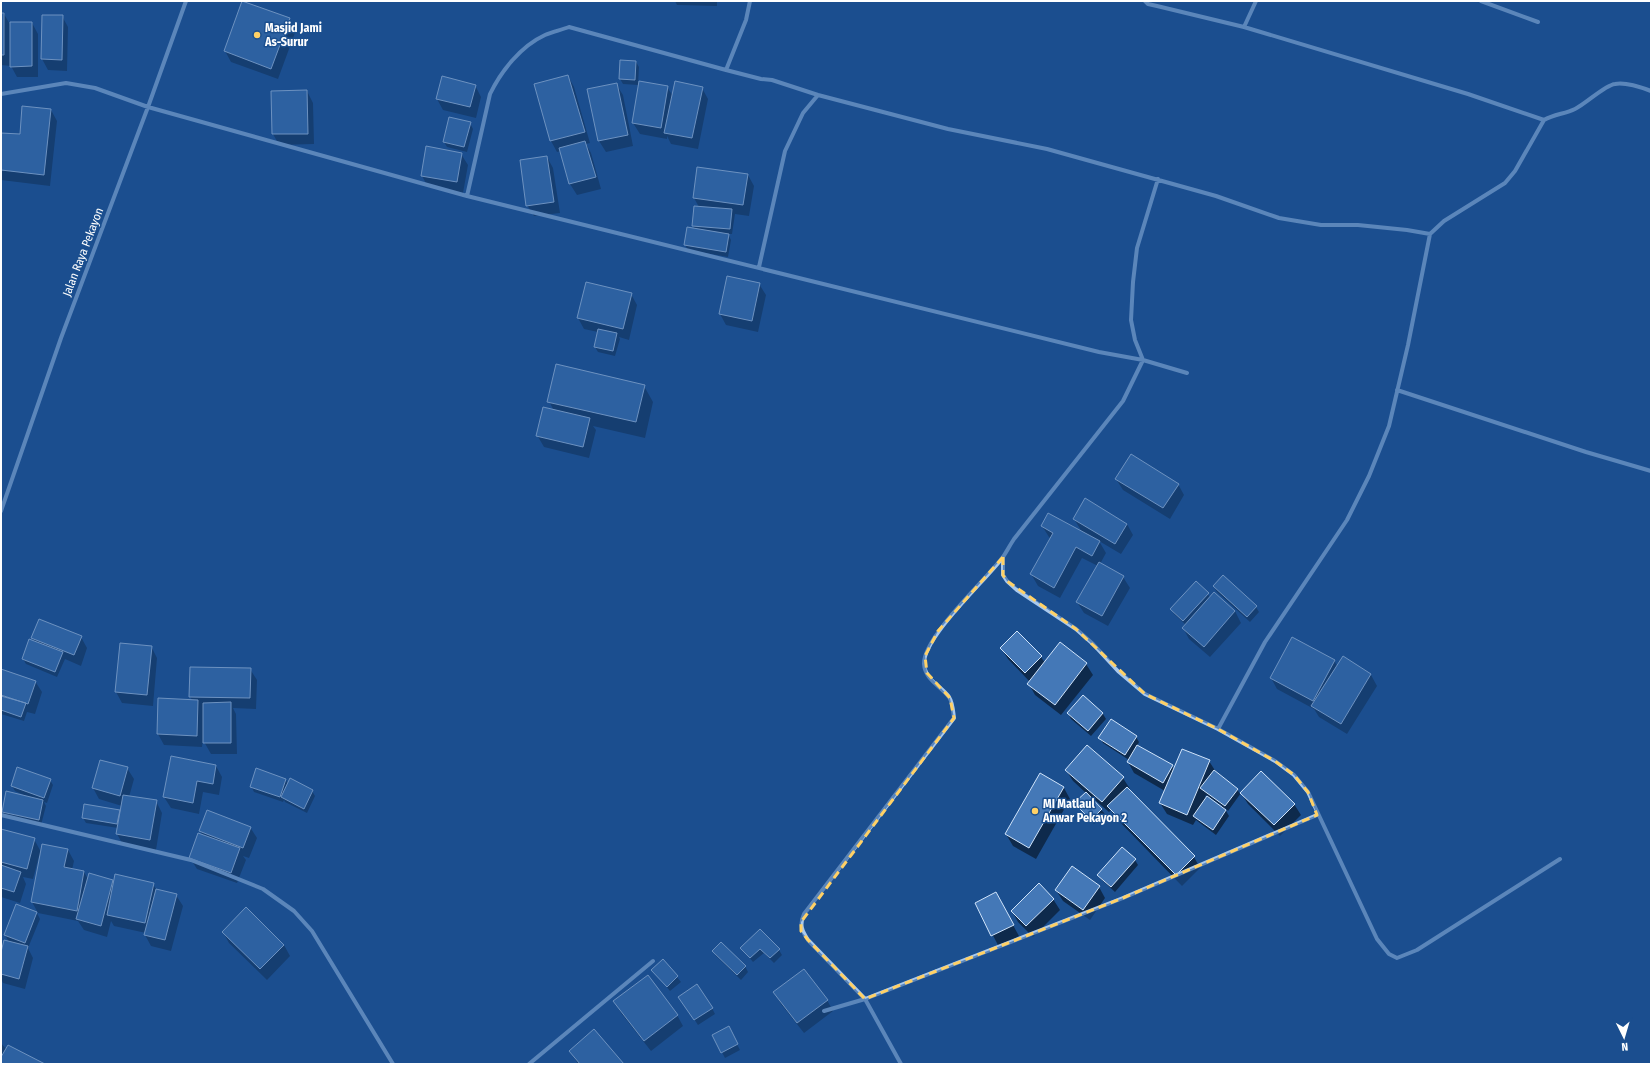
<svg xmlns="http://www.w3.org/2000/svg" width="1652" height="1065" font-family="'Fira Sans Condensed',sans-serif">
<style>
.shadow{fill:#0007;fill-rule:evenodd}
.building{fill:#4478b7;stroke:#cfe3fa}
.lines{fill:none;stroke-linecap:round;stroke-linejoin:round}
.street{stroke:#a9c9ee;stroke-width:4}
.marked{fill:none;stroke:#ffd166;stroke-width:3;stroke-dasharray:8 5;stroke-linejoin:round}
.poi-dot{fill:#ffd166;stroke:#1b4f8f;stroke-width:1.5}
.labels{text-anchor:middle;stroke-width:3;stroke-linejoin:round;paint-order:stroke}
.poi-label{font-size:12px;font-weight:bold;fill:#fff;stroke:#1b4f8f;text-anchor:start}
.street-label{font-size:12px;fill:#fff;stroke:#1b4f8f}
</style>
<rect width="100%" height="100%" fill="#1b4f8f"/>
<path class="shadow" d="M 675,1 L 717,1 L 717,6 L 677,5 Z
M 243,2 L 289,19 L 296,30 L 278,79 L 231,62 L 225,51 Z
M 1,14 L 4,14 L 11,26 L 32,23 L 38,34 L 38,77 L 17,77 L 11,66 L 1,65 Z
M 43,16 L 62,16 L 68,27 L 67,71 L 48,70 L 42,59 Z
M 636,62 L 639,67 L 638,85 L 623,84 L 620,79 Z
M 568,76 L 574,87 L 590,143 L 586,144 L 591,153 L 601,189 L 577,195 L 570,184 L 561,151 L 557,152 L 551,141 L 535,85 Z
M 640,83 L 667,87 L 673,96 L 702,88 L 708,99 L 698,149 L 671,144 L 667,136 L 667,139 L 640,134 L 633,123 Z
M 616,84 L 623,95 L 633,146 L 606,152 L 599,141 Z
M 475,85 L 481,97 L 476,118 L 443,110 L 437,99 Z
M 307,91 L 313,103 L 314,144 L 279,145 L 273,134 Z
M 51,110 L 57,121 L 50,186 L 1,180 L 1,134 L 20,135 Z
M 470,123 L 473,129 L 467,152 L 447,147 L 444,142 Z
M 461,154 L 468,165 L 463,193 L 428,187 L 422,176 Z
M 547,157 L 553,168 L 560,213 L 534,216 L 527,205 Z
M 748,175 L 754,186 L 749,216 L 735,214 L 732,234 L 728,234 L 731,240 L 728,257 L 688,250 L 685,245 L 695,229 L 693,226 L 699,207 L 694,198 Z
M 728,278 L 759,284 L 766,295 L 758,332 L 726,325 L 720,314 Z
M 631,294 L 637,305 L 629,340 L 619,337 L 620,339 L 615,356 L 598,352 L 595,347 L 598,332 L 584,329 L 578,318 Z
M 644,386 L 653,402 L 645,438 L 593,426 L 596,430 L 589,458 L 544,447 L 537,435 L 554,411 L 549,401 Z
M 1116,479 L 1178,484 L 1184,495 L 1170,519 L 1123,490 Z
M 1074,519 L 1127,524 L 1133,535 L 1121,554 L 1099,541 L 1106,553 L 1100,564 L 1123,577 L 1130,588 L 1108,626 L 1084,613 L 1077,602 L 1098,566 L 1082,558 L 1060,598 L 1038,586 L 1031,574 L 1051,538 L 1049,537 L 1042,526 L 1082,532 Z
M 1196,582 L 1210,597 L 1235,611 L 1241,623 L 1210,657 L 1189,639 L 1183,628 L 1186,625 L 1174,614 L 1171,609 Z
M 1214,587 L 1256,607 L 1259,612 L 1250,622 L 1217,592 Z
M 1017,633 L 1041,657 L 1045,663 L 1086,664 L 1093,675 L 1061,715 L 1035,695 L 1029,684 L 1030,682 L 1008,659 L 1001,648 Z
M 81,637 L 87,648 L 81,666 L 65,659 L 57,677 L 26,664 L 23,659 L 35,643 L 32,638 Z
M 151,646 L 157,658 L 153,706 L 122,703 L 116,692 Z
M 1343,658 L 1371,675 L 1377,686 L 1347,734 L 1319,717 L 1314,709 L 1277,689 L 1271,678 L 1334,660 L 1337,666 Z
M 250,669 L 257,680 L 256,709 L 233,708 L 236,714 L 237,754 L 211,754 L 203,740 L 202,747 L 164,745 L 158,734 L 193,701 L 190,697 Z
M 1,671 L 35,681 L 42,692 L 35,714 L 27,712 L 24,721 L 1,714 Z
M 1083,697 L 1103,714 L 1106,719 L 1091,736 L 1071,719 L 1068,713 Z
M 1136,737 L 1139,742 L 1137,746 L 1172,766 L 1174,770 L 1209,761 L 1216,772 L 1237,789 L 1240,794 L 1261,772 L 1294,804 L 1301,815 L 1280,836 L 1248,804 L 1241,793 L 1228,811 L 1224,807 L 1229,816 L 1216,835 L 1196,820 L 1193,825 L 1167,814 L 1160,803 L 1165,791 L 1134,773 L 1128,762 L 1129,760 L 1103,743 L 1100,738 ZM 1206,795 L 1222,806 L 1221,807 L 1205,797 Z
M 1087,746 L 1123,778 L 1130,789 L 1129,790 L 1194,857 L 1200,868 L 1182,886 L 1115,817 L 1111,810 L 1109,812 L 1095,800 L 1093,801 L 1105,814 L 1094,824 L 1079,808 L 1076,803 L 1086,793 L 1073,781 L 1066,770 Z
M 216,766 L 222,777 L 219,795 L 203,792 L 199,814 L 171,808 L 164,797 Z
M 127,768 L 134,779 L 129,797 L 156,801 L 162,813 L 156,850 L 123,845 L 117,834 L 118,828 L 86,823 L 83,818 L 119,811 L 121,813 L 122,806 L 99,799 L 93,788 Z
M 257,770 L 286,780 L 288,784 L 312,791 L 315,796 L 307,813 L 285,802 L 284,800 L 283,802 L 254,792 L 251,786 Z
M 1041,775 L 1064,788 L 1070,799 L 1036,859 L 1013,846 L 1006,834 Z
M 50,780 L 53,785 L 47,803 L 44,802 L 46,806 L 41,825 L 6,817 L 3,812 L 26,796 L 15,791 L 12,786 Z
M 250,827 L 257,838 L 249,858 L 243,856 L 246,860 L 237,883 L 197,869 L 190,858 L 203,836 L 200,831 Z
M 1,830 L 34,839 L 41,852 L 68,850 L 74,861 L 72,870 L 84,872 L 88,879 L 113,880 L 114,884 L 153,884 L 157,891 L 176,895 L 183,906 L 171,951 L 151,946 L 145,935 L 146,933 L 114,926 L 111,921 L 107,937 L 84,930 L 78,921 L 38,913 L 32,902 L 41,856 L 39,856 L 33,879 L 23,877 L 26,884 L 20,903 L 1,897 Z
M 1122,848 L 1135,860 L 1138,865 L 1115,892 L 1102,880 L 1099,875 Z
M 1099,887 L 1105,898 L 1090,920 L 1063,901 L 1056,890 Z
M 1053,899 L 1060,910 L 1033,937 L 1018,922 L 1012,911 Z
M 976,903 L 1002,905 L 1019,936 L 999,947 Z
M 16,905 L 37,913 L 40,919 L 28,948 L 33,958 L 25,989 L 3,983 L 1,979 L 1,956 L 9,942 L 5,935 Z
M 223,932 L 284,945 L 290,956 L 267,980 L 229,943 Z
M 741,948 L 779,950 L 782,955 L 774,963 L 764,953 L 753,962 Z
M 713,951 L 745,966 L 748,972 L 741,980 L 716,956 Z
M 663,960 L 681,982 L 670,991 L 652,970 Z
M 775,993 L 827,1000 L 833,1011 L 804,1033 L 781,1004 Z
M 615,1002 L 677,1015 L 683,1026 L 651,1051 L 621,1013 Z
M 683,1002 L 712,1008 L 715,1014 L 698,1025 Z
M 728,1027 L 740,1050 L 725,1058 L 713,1035 Z
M 1,1043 L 6,1049 L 42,1064 L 1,1064 Z
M 570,1051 L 623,1064 L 578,1064 Z"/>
<path class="building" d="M 242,1 L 290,18 L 271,69 L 224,51 Z
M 1,13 L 4,13 L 4,55 L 1,55 Z
M 42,15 L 63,15 L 62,60 L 41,59 Z
M 10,22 L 32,22 L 32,66 L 10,67 Z
M 620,60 L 636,61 L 635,80 L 619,79 Z
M 568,75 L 585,132 L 550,141 L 534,84 Z
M 442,76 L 476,85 L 470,107 L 436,99 Z
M 639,81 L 668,86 L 661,128 L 632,123 Z
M 675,81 L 703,87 L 692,138 L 664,133 Z
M 617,83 L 628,135 L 598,141 L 587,89 Z
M 307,90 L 308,134 L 272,134 L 271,91 Z
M 22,106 L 51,109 L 44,175 L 1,170 L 1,133 L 20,134 Z
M 449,117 L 471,122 L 464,147 L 443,142 Z
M 585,141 L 596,177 L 569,184 L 559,148 Z
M 426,146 L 462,153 L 457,182 L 421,176 Z
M 547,156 L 554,202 L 526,206 L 520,160 Z
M 697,167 L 748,174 L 743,205 L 693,198 Z
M 694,206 L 732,209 L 730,229 L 692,226 Z
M 687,227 L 729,234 L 726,252 L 684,245 Z
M 727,276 L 760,283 L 752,321 L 719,314 Z
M 586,282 L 632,293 L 623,329 L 577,318 Z
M 598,329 L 617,333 L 613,351 L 594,347 Z
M 556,364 L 645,385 L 636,422 L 547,402 Z
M 543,407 L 590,418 L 583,447 L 536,436 Z
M 1131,454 L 1179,484 L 1163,508 L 1115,479 Z
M 1085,498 L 1127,524 L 1115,544 L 1073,519 Z
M 1048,513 L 1100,541 L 1092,556 L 1076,547 L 1054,588 L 1030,574 L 1053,533 L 1041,526 Z
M 1099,562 L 1124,576 L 1102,616 L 1076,602 Z
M 1223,575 L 1257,606 L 1247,617 L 1213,586 Z
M 1196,581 L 1209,593 L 1183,621 L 1170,609 Z
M 1214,592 L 1235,611 L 1204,647 L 1182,628 Z
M 39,619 L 82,636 L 74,655 L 31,638 Z
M 1017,631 L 1042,656 L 1025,673 L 1000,648 Z
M 1292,637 L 1335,660 L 1313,701 L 1270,678 Z
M 29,639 L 63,652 L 55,672 L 22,659 Z
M 1060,642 L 1087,663 L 1055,705 L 1027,684 Z
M 120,643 L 152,646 L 147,695 L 115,692 Z
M 1343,656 L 1371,674 L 1341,724 L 1311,706 Z
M 190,667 L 251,668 L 250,698 L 189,697 Z
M 1,669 L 36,681 L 28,704 L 1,695 Z
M 1083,695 L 1103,713 L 1088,731 L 1067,713 Z
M 1,696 L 26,703 L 21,717 L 1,710 Z
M 158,698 L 198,700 L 197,736 L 157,734 Z
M 231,702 L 231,743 L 203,743 L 203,703 Z
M 1111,719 L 1137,736 L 1125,755 L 1098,738 Z
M 1087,745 L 1124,777 L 1102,802 L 1065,770 Z
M 1137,745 L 1173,765 L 1163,783 L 1127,762 Z
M 1182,749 L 1210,760 L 1187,815 L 1159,803 Z
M 171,756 L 216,765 L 213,784 L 197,781 L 193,803 L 163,797 Z
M 100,760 L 128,767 L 120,796 L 92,788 Z
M 17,767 L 51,779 L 44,798 L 11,786 Z
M 256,768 L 286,779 L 280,797 L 250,787 Z
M 1214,770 L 1238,789 L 1225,806 L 1200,788 Z
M 1261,771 L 1295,804 L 1274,825 L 1240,793 Z
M 1040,773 L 1064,787 L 1029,848 L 1005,834 Z
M 290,778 L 313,790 L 304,809 L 281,797 Z
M 1127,787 L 1195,856 L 1176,875 L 1107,806 Z
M 6,791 L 43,800 L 39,820 L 2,812 Z
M 1086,792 L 1102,809 L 1091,820 L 1074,803 Z
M 123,795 L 157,800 L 150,840 L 116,834 Z
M 1207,796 L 1226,810 L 1213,830 L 1193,816 Z
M 84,804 L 120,810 L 117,824 L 82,818 Z
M 207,810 L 251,827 L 243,848 L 199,831 Z
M 1,829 L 35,838 L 27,869 L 1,862 Z
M 198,833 L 240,848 L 231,873 L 189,858 Z
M 42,844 L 68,849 L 64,867 L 84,871 L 77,911 L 31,902 Z
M 1122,847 L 1136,859 L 1111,887 L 1097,875 Z
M 1,865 L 21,872 L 14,892 L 1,888 Z
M 1072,866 L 1100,886 L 1083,910 L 1055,890 Z
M 89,873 L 113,880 L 101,926 L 76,919 Z
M 115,874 L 154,883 L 145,923 L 107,915 Z
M 1039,883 L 1054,899 L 1026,926 L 1011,911 Z
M 156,889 L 177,894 L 165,940 L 144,935 Z
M 996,892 L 1014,925 L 991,936 L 975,903 Z
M 16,904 L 37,912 L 25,943 L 4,935 Z
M 246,907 L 284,945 L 260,969 L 222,932 Z
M 760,929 L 780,949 L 770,958 L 760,949 L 750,958 L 740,948 Z
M 4,940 L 28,946 L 19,979 L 1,974 L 1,952 Z
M 721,942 L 746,966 L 737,975 L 712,951 Z
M 663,959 L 678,976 L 667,987 L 651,970 Z
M 804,969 L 828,1000 L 797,1023 L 773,992 Z
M 648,975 L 678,1015 L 644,1041 L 613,1001 Z
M 697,984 L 713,1008 L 694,1020 L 678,997 Z
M 729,1026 L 738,1044 L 721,1053 L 712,1035 Z
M 594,1029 L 624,1064 L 580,1064 L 569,1051 Z
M 8,1045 L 45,1064 L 1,1064 L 1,1057 Z"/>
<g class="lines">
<path class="street" d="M 1145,1 L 1148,4 L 1157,6 L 1244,27 L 1468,94 L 1544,120
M 1481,1 L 1538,22
M 1244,27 L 1256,1
M 726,70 L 761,79 L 772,80 L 818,95 L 948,129 L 1047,149 L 1216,196 L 1279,218 L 1321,225 L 1358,225 L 1407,230 L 1430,234
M 1,94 L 66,83 L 95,88 L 148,107 L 467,196 L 1099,352 L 1143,360 L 1187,373
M 467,196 L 490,94 C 501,71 521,46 545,35 C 552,32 561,30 569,27 L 726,70 L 746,20 L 750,1
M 759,267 L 785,151 L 803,113 L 818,95
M 1397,390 L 1586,452 L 1651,471
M 1,511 L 61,338 L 148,107 L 186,1
M 1003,557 L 1003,575 L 1007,581 L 1017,590 L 1076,629 L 1093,644 L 1118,671 L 1145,694 L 1218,729 L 1275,761 L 1294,775 L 1308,792 L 1377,939 L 1389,954 L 1397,958 L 1417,950 L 1560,859
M 1218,729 L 1265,642 L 1347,520 L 1369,476 L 1389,426 L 1408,345 L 1430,234 L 1444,221 L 1505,183 L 1515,171 L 1544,120 C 1554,114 1565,114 1575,109 C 1587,103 1605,85 1615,84 C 1626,82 1640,87 1651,91
M 1,815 L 191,860 L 263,889 L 294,911 L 312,931 L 393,1064
M 824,1011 L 865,999 L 1123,898 L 1317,815
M 529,1064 L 653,961
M 901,1064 L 865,999 L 808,940 C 802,931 799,925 804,914 L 954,718 C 953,712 953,703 949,697 C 941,686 925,680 924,664 C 923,637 986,580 1003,557 C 1007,551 1010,545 1014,539 L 1123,401 L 1143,360 L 1135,340 L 1131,320 L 1133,282 L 1137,248 L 1158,179"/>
</g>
<path d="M0 0H1652V1065H0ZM 1003,557 L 1003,575 L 1007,581 L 1076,629 L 1145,694 L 1218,729 L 1275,761 L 1294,775 L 1308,792 L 1317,815 L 1123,898 L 865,999 L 808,940 L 801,931 L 801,922 L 954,718 L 950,698 L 927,673 L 925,656 L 938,631 Z" fill="#1b4f8f" fill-opacity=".55" fill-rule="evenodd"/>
<path class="marked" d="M 1003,557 L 1003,575 L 1007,581 L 1076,629 L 1145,694 L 1218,729 L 1275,761 L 1294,775 L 1308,792 L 1317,815 L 1123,898 L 865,999 L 808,940 L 801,931 L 801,922 L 954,718 L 950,698 L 927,673 L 925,656 L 938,631 Z"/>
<g class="poi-dot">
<circle cx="257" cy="35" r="4"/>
<circle cx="1035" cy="811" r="4"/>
</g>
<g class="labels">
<g class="poi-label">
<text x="265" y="32">Masjid Jami<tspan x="265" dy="14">As-Surur</tspan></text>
<text x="1043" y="808">MI Matlaul<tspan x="1043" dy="14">Anwar Pekayon 2</tspan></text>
</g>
<g class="street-label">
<text transform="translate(83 252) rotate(-69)" y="4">Jalan Raya Pekayon</text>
</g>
</g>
<rect width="1652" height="1065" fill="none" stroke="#ffffff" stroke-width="4"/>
<g transform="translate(1624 1037) rotate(175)" stroke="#1b4f8f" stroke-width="3" paint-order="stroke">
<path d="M0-3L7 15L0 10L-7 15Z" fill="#ffffff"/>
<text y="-6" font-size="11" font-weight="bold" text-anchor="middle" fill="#ffffff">N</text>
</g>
</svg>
